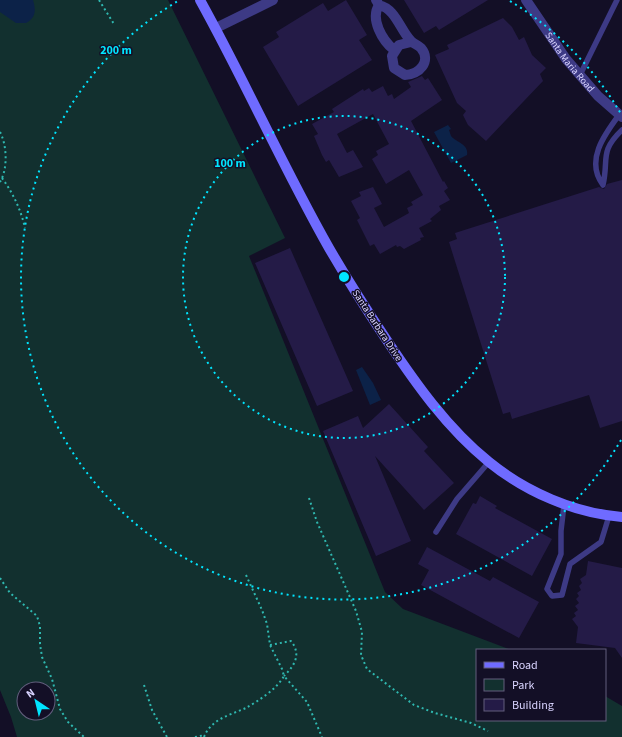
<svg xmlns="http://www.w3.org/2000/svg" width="622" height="737" font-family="'Source Sans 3',sans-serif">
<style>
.green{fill:#12302f;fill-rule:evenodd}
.water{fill:#0c2248}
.building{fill:#241b47}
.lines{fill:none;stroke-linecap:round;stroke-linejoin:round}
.path{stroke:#2fb8b0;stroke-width:2;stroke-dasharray:2 3;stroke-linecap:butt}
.service{stroke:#3d3a85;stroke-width:5.5}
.minor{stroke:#3d3a85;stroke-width:10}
.tertiary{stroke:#3d3a85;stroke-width:10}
.secondary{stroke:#6f6bff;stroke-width:10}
.ring{fill:none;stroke:#00e5ff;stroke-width:2;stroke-dasharray:2 4}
.labels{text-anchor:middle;stroke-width:3;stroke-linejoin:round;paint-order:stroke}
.street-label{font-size:10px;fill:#d9d4ff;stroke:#130f26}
.centre{fill:#00e5ff;stroke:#130f26;stroke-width:2}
.ring-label{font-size:12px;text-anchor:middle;font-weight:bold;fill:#00e5ff;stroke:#130f26;stroke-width:3;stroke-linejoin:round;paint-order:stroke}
</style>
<rect width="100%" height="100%" fill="#130f26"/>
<path class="green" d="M 0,0 L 168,0 L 285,238 L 249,256 L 385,592 L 403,609 L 511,650 L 477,650 L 477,720 L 605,720 L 605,696 L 622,706 L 622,737 L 17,737 L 11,717 L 0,690 ZM 24,689 L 48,689 L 48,713 L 24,713 Z"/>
<path class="water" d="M 0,0 L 33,0 C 36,10 36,18 26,23 L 16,23 L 0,12 Z
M 448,125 L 451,129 L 449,130 L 451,136 C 457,143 469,144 467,155 L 451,163 L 434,132 Z
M 362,367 L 373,383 L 381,400 L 370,405 L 356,370 Z"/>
<path class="building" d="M 346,0 L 367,35 L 359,40 L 372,60 L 298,106 L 263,47 L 279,37 L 276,32 L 323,3 L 328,11 Z
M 404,0 L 488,0 L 439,30 L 436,26 L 424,33 Z
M 503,18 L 512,27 L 519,40 L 524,37 L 532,55 L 546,68 L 540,74 L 543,81 L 486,141 L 468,125 L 463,115 L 466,111 L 457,103 L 435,55 L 449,49 L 447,45 Z
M 422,76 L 425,80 L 428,78 L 442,100 L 411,121 L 443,182 L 444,181 L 448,188 L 444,191 L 450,200 L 439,206 L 441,210 L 430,219 L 432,221 L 419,228 L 424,237 L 420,238 L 421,240 L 404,249 L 400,246 L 397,247 L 396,245 L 380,254 L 374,244 L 370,246 L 357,220 L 360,218 L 351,201 L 361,196 L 359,192 L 373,187 L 382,204 L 374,208 L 384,227 L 409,213 L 407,208 L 413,205 L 411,202 L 423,195 L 409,170 L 386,184 L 372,159 L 378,155 L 376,151 L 389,144 L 373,114 L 337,134 L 347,153 L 353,150 L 363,167 L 339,177 L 329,160 L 326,162 L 322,155 L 314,136 L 318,134 L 312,124 L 334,112 L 332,109 L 363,89 L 364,91 L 369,88 L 372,92 L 383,86 L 388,96 L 392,94 L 394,99 L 411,87 L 408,82 Z
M 622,180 L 622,421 L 600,428 L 589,395 L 512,419 L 510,412 L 503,414 L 449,242 L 457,239 L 455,233 L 599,187 L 604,189 L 607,184 Z
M 290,248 L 353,391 L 317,406 L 255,263 Z
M 389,404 L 428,447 L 424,451 L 454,483 L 424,510 L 375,456 L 411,541 L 376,556 L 323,431 L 358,416 L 363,428 Z
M 480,496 L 497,506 L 495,508 L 552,539 L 532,576 L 456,534 L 473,503 L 476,504 Z
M 427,547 L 490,581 L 493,577 L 539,602 L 519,638 L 421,585 L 429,570 L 418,564 Z
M 588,561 L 622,568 L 622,658 L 615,648 L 576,643 L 578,627 L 572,619 L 576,616 L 574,613 L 578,610 L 575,606 L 579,603 L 576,599 L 579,596 L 577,593 L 581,590 L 579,586 L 582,583 L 580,579 L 586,575 Z"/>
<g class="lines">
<path class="path" d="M 99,0 L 114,24
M 0,132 C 7,145 8,169 0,182
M 2,178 C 13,193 21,210 25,228
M 309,498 L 317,522 L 356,611 L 362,632 L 361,655 L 367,669 L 414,705 L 435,713 L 471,723 L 488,731
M 246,575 L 262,610 L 267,624 L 270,645 L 282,669 L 284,676
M 0,578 L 10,593 L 37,616 L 40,626 L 40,644 L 42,657 L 52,679 L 60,709 L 68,722 L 84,737
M 270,645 L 291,641 C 302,655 294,666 284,676
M 144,685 L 152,710 L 167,737
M 195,737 L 205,735
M 204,737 C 211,719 230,715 246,708 C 258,701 277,689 284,676 L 307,702 L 322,737"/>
<path class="service" d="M 580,75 L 617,0
M 619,115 C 604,135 585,161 603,185 C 609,159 599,152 622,130
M 564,505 L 561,531 L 561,554 L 547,589 L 552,596 L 562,595 L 570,564 L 601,542 L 609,516
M 436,532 L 457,499 L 489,462"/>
<path class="minor" d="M 376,0 L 379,5 C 396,9 400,30 411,41 C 414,44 418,45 421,48 C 432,61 419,75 405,75 L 394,68 L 392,56 L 399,45 L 411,42
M 379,5 C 370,19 382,40 394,50"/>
<g class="tertiary">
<path id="s1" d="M 526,0 L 566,59 L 598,96 L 622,117"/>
<path d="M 216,28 L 273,0"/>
</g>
<path class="secondary" d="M 200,0 C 245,81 283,167 329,248 C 347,279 366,309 386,339 C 416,384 447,428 489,462 C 526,492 574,513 622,517"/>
</g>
<g class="ring">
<circle cx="344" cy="277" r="161"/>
<path d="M621 440A322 322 0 1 1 178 1M510 1A322 322 0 0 1 621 114"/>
</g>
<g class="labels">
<g class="street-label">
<text dy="4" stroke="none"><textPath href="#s1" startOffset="76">Santa Maria Road</textPath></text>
<text transform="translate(378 325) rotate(57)" y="4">Santa Barbara Drive</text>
</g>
</g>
<circle cx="344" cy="277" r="6" class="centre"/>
<g class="ring-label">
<text x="116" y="54">200 m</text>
<text x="230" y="167">100 m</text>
</g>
<rect x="476" y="649" width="130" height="72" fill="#130f26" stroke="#625e7d"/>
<rect x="484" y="662" width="20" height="6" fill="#6f6bff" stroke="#625e7d"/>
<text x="512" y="669" font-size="12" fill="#d9d4ff">Road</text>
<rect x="484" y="679" width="20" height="12" fill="#12302f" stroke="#625e7d"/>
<text x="512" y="689" font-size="12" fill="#d9d4ff">Park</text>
<rect x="484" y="699" width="20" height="12" fill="#241b47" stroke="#625e7d"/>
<text x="512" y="709" font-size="12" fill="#d9d4ff">Building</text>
<g transform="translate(36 701) rotate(325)"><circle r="19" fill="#130f26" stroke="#625e7d"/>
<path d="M0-3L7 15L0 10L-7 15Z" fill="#00e5ff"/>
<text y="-6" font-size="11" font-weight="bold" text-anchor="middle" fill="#d9d4ff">N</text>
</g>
</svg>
